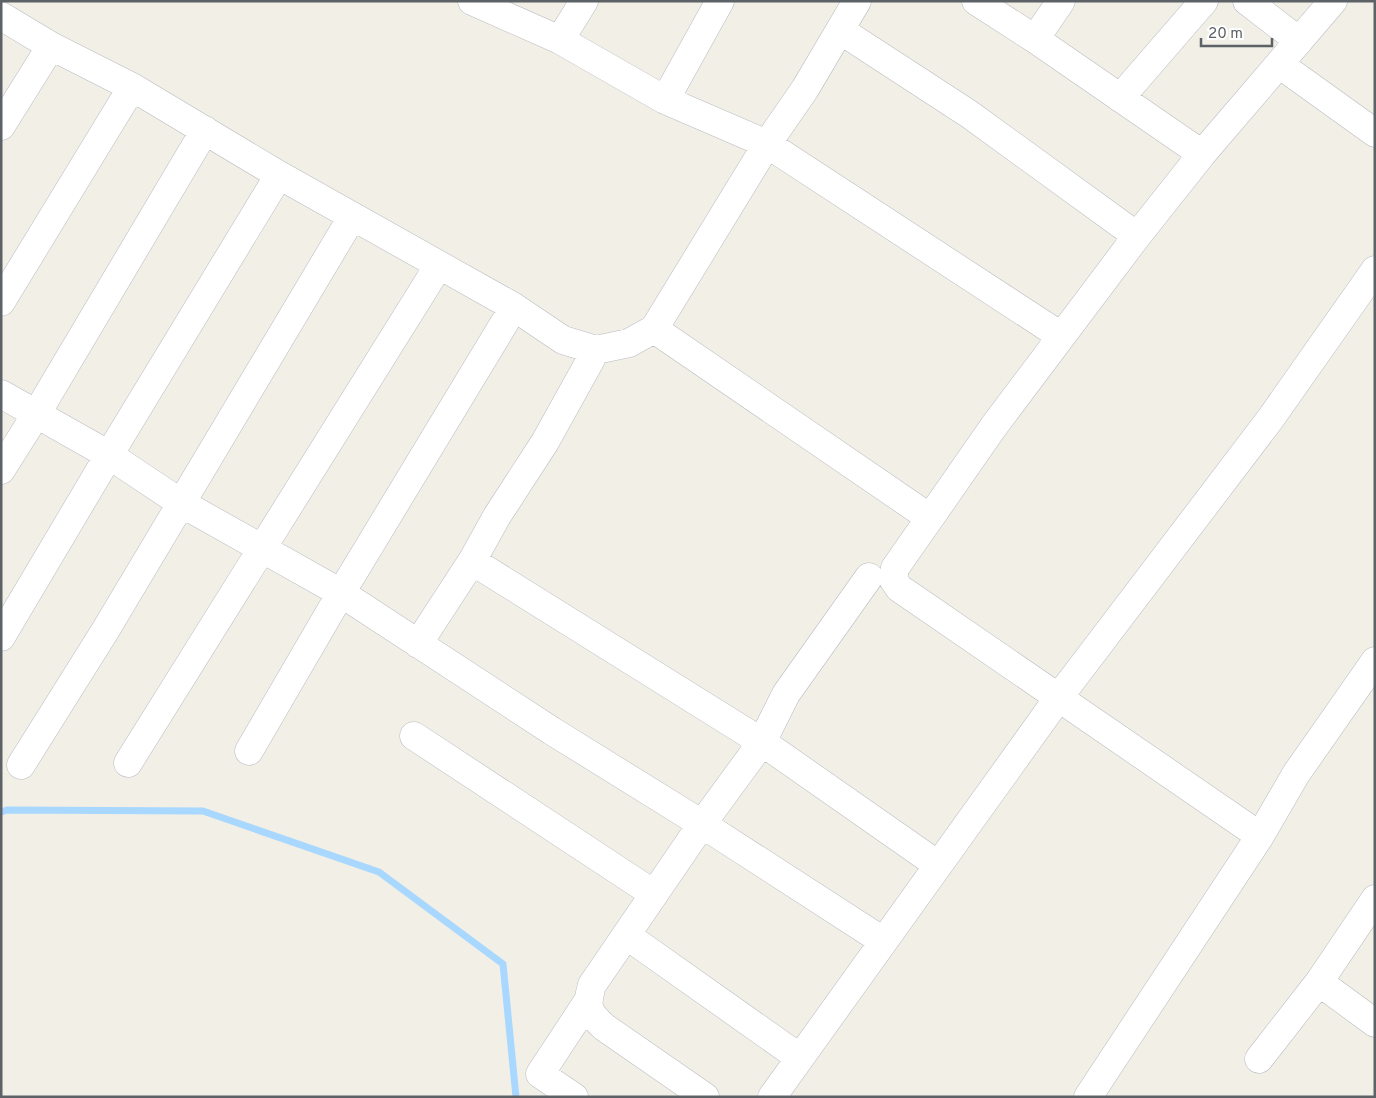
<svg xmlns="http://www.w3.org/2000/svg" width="1376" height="1098" font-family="Overpass,sans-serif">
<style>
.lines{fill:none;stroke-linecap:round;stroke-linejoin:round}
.stream{stroke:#a8d7ff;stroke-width:7}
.minor-casing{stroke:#b8bbc0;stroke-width:29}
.minor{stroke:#fff;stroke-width:28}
</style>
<rect width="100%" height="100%" fill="#f1efe6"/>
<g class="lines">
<path class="stream" d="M 1,812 L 7,810 L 203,811 L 379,872 L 503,964 L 516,1097"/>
<defs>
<path id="minor" d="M 472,1 L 560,40 L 665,100 L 767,144 L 1061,336
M 857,1 L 805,89 L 767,144 L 654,329 L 930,518 L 895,568 L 893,579 L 899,588 L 1260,836
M 976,1 L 1035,39 L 1202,154
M 1247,1 L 1299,41
M 1,16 L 51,46 L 132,87 L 279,175 L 514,307 L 563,340 L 596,350 L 629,343 L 654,329
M 840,30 L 969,114 L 1137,236
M 1035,39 L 1061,1
M 560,40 L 584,1
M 1279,64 L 1375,133
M 1120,98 L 1204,1
M 665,100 L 720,1
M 1,126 L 51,46
M 1,302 L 132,87
M 1,394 L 109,455 L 181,503 L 341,593 L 552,731 L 702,824 L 883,941
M 1,470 L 37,413 L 205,130
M 930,518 L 994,426 L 1137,236 L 1202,154 L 1333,1
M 472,561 L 762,742 L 938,865
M 1,637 L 109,455 L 279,175
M 418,644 L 472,561 L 497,516 L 545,442 L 596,350
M 414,736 L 654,894
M 249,751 L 341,593 L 514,307
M 128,763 L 439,265
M 21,765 L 105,631 L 352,217
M 626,935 L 800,1058
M 1319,982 L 1375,1023
M 1259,1059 L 1319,982 L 1375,899
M 574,1097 L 540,1074 L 588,1001
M 705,1097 L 604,1027 C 587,1011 586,1007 592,985 L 702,824 L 762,742 L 786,694 L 869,577
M 772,1097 L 1059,697 L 1271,418 L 1375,270
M 1088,1097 L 1260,836 L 1296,774 L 1375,661"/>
</defs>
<use href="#minor" class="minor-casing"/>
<use href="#minor" class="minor"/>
</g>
<rect width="1376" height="1098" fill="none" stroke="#5d6267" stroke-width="5"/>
<path d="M1201 38v8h71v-8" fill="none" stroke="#5d6267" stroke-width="2.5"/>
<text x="1208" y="38" font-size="15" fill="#5d6267" stroke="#ffffff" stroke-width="4" paint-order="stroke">20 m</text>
</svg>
